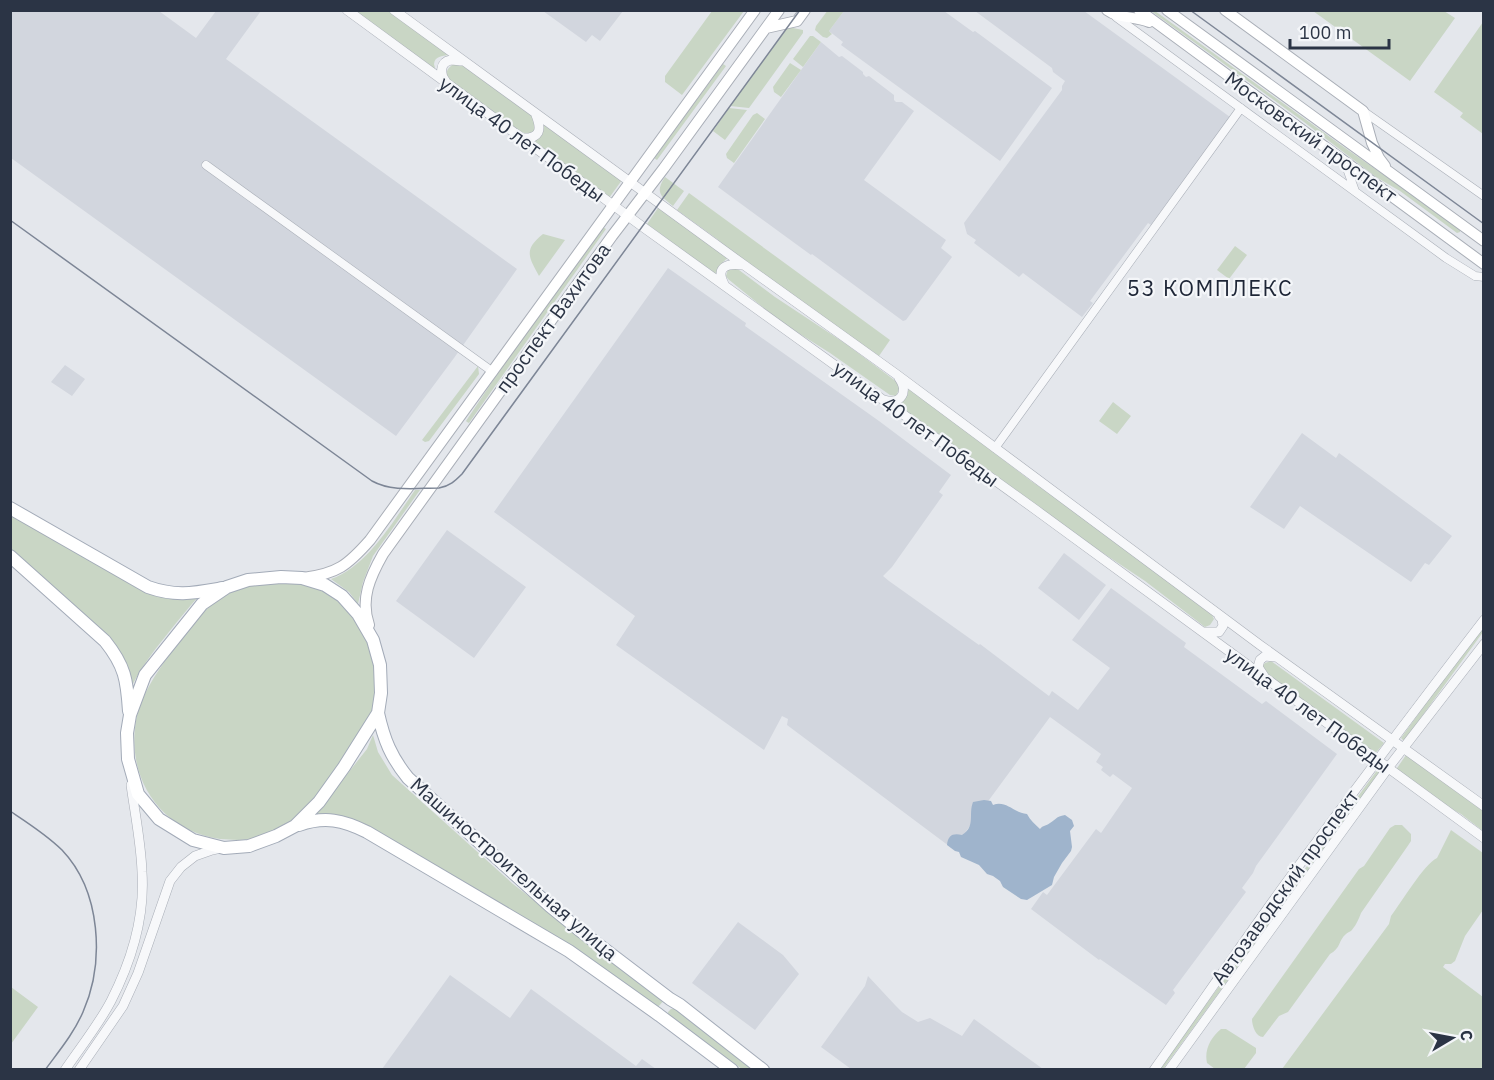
<svg xmlns="http://www.w3.org/2000/svg" width="1494" height="1080" font-family="'IBM Plex Sans',sans-serif">
<style>
.built{fill:#d2d6de}
.green{fill:#c9d6c5}
.water{fill:#9fb4cc}
.lines{fill:none;stroke-linecap:round;stroke-linejoin:round}
.minor-casing{stroke:#a9aeb7;stroke-width:9}
.tertiary-casing{stroke:#a9aeb7;stroke-width:10}
.secondary-casing{stroke:#a9aeb7;stroke-width:12}
.primary-casing{stroke:#a3abb8;stroke-width:14}
.minor{stroke:#f7f8fa;stroke-width:8}
.tertiary{stroke:#f7f8fa;stroke-width:9}
.secondary{stroke:#fff;stroke-width:10}
.primary{stroke:#fff;stroke-width:12}
.tram{stroke:#7d8696;stroke-width:1.5}
.labels{text-anchor:middle;stroke-width:4.5;stroke-linejoin:round;paint-order:stroke}
.street-label{font-size:20px;fill:#2b3445;stroke:#f4f6f9}
.quarter-label{font-size:22px;letter-spacing:1.5px;fill:#1d2536;stroke:#f4f6f9}
</style>
<rect width="100%" height="100%" fill="#e4e7ec"/>
<path class="built" d="M 10,11 L 159,11 L 196,38 L 216,11 L 261,11 L 226,59 L 517,269 L 454,358 L 396,436 L 11,158 Z
M 543,11 L 623,11 L 600,41 L 592,35 L 586,42 Z
M 844,11 L 944,11 L 973,32 L 975,31 L 1052,88 L 1000,161 L 841,45 L 843,42 L 829,31 Z
M 975,11 L 1084,11 L 1230,117 L 1151,225 L 1148,223 L 1090,301 L 1093,303 L 1082,317 L 1023,273 L 1019,277 L 974,243 L 976,240 L 967,234 L 964,223 L 1062,90 L 1062,86 L 1065,81 L 1053,72 L 1052,68 Z
M 821,42 L 839,57 L 842,56 L 863,72 L 863,74 L 866,77 L 869,76 L 894,95 L 894,100 L 896,102 L 902,102 L 914,111 L 864,180 L 946,240 L 941,248 L 951,256 L 952,257 L 906,320 L 903,321 L 812,254 L 811,255 L 718,187 Z
M 668,268 L 743,321 L 746,323 L 745,326 L 879,421 L 951,475 L 939,492 L 943,495 L 892,567 L 883,576 L 889,581 L 979,645 L 980,644 L 1049,696 L 1052,691 L 1078,710 L 1110,668 L 1072,640 L 1111,588 L 1186,643 L 1184,647 L 1262,704 L 1266,701 L 1337,754 L 1256,866 L 1253,873 L 1242,888 L 1246,892 L 1173,990 L 1175,993 L 1166,1005 L 1100,959 L 1099,960 L 1031,909 L 1043,892 L 1047,895 L 1096,829 L 1101,833 L 1132,788 L 1113,774 L 1110,777 L 1101,770 L 1103,767 L 1096,762 L 1101,754 L 1050,717 L 953,849 L 787,725 L 788,719 L 782,716 L 764,750 L 616,645 L 635,616 L 494,512 Z
M 65,365 L 85,379 L 72,396 L 51,382 Z
M 1302,433 L 1336,458 L 1339,453 L 1452,536 L 1429,565 L 1425,563 L 1411,582 L 1300,506 L 1284,529 L 1250,507 Z
M 447,530 L 526,587 L 474,658 L 396,601 Z
M 1064,553 L 1106,585 L 1079,620 L 1038,588 Z
M 738,922 L 783,955 L 799,974 L 755,1030 L 692,983 Z
M 450,975 L 510,1018 L 531,989 L 636,1066 L 642,1059 L 656,1069 L 382,1069 Z
M 868,976 L 895,1005 L 902,1012 L 918,1022 L 930,1018 L 962,1036 L 974,1019 L 1043,1069 L 851,1069 L 821,1047 L 865,986 Z"/>
<path class="green" d="M 828,10 L 844,11 L 829,31 L 832,34 L 827,38 L 823,37 L 815,30 L 816,26 Z
M 354,11 L 388,11 L 449,55 C 442,56 435,56 434,64 L 436,72 Z
M 712,11 L 744,11 L 682,95 L 665,82 L 665,76 Z
M 1151,11 L 1155,11 L 1348,150 L 1460,228 L 1460,232 L 1457,233 L 1400,191 L 1376,177 L 1304,122 Z
M 1313,11 L 1444,11 L 1455,18 L 1410,81 Z
M 1483,22 L 1483,134 L 1460,117 L 1463,113 L 1434,92 Z
M 788,27 L 803,30 L 803,33 L 749,108 L 730,106 Z
M 810,36 L 813,36 L 821,42 L 803,67 L 793,59 Z
M 790,63 L 801,70 L 781,97 L 774,92 L 773,87 Z
M 455,64 L 462,65 L 532,116 L 536,127 L 533,132 L 527,134 L 519,131 L 447,78 C 445,71 449,66 455,64 Z
M 723,64 L 726,66 L 657,160 L 654,158 Z
M 729,108 L 747,110 L 725,140 L 713,131 Z
M 757,113 L 765,119 L 734,163 L 727,158 L 726,154 L 753,115 Z
M 544,124 L 622,180 L 609,198 L 533,141 L 542,134 Z
M 665,177 L 684,191 L 673,206 C 660,196 655,192 665,177 Z
M 689,193 L 890,340 L 879,356 L 742,261 L 717,239 L 677,210 Z
M 658,208 L 728,258 C 721,263 718,267 716,275 L 647,224 Z
M 603,227 L 606,229 L 469,423 L 467,422 L 466,421 L 498,373 Z
M 543,234 L 565,240 L 539,276 C 529,257 523,250 543,234 Z
M 1235,246 L 1247,255 L 1229,279 L 1217,270 Z
M 735,267 L 775,297 L 846,344 L 897,382 L 899,389 L 896,396 L 890,395 L 830,353 L 781,322 L 728,279 L 726,276 L 728,269 Z
M 478,366 L 479,374 L 429,441 L 425,442 L 422,440 Z
M 909,388 L 1031,481 L 1089,521 L 1212,615 L 1214,619 L 1210,625 L 1205,627 L 1145,581 L 1076,535 L 899,407 L 907,395 Z
M 1113,402 L 1131,416 L 1117,434 L 1099,421 Z
M 415,490 L 420,490 L 373,556 L 363,582 L 358,604 L 349,592 L 331,579 C 367,567 394,520 415,490 Z
M 10,514 L 145,590 L 199,596 C 187,609 176,623 165,637 C 152,653 140,669 131,688 L 109,640 L 11,549 Z
M 287,580 L 320,588 L 342,603 L 366,634 L 375,663 L 375,699 L 372,715 L 365,729 L 304,812 C 293,822 275,833 261,837 C 248,841 233,840 220,839 C 164,831 129,784 135,728 C 138,698 156,674 172,651 C 192,623 216,592 251,584 C 263,582 275,582 287,580 Z
M 1483,624 L 1483,632 L 1404,741 L 1401,738 Z
M 1271,661 L 1384,743 L 1374,755 L 1266,676 L 1262,666 L 1265,663 Z
M 373,735 L 378,752 L 392,775 L 513,884 L 584,939 L 666,998 L 658,1007 L 386,837 L 314,816 L 367,749 Z
M 1406,755 L 1483,811 L 1483,831 L 1461,814 L 1439,802 L 1395,771 Z
M 1378,769 L 1381,771 L 1163,1069 L 1158,1070 Z
M 1395,825 L 1402,825 L 1411,834 L 1411,841 L 1407,847 L 1361,913 C 1359,919 1355,927 1351,931 C 1349,932 1347,933 1346,934 C 1338,941 1341,948 1330,954 L 1288,1012 L 1279,1016 L 1263,1037 C 1256,1037 1252,1026 1252,1019 L 1359,869 L 1364,866 L 1390,828 Z
M 1451,830 L 1483,853 L 1483,910 L 1465,936 L 1455,961 L 1451,964 L 1445,964 L 1443,967 L 1483,997 L 1483,1069 L 1282,1069 L 1389,924 L 1391,916 C 1401,903 1424,864 1437,858 Z
M 11,987 L 38,1007 L 11,1044 Z
M 671,1009 L 676,1009 L 759,1069 L 742,1069 L 668,1017 L 668,1012 Z
M 1221,1029 L 1226,1029 L 1256,1048 L 1256,1053 L 1244,1069 L 1215,1069 L 1207,1063 C 1204,1050 1211,1037 1221,1029 Z"/>
<path class="water" d="M 984,800 L 991,801 L 993,805 C 1006,800 1014,813 1027,814 C 1030,820 1035,824 1040,829 C 1043,825 1046,826 1050,823 C 1057,819 1055,817 1065,815 L 1072,820 L 1074,826 L 1070,831 L 1072,847 L 1071,851 L 1062,863 L 1054,877 L 1052,885 L 1027,900 L 1021,899 L 1003,887 L 1000,881 L 993,876 L 987,874 L 979,865 L 961,857 L 959,852 L 955,851 L 947,845 C 948,835 953,833 962,835 C 976,826 968,815 973,802 Z"/>
<g class="lines">
<defs>
<path id="minor" d="M 1116,17 L 1446,258 L 1475,276 L 1484,277
M 1363,111 L 1484,196
M 1345,163 L 1355,191
M 206,165 L 493,372
M 995,448 L 1241,108"/>
<path id="tertiary" d="M 347,10 L 643,227 L 1036,510 L 1484,838
M 394,10 L 744,265 L 896,374 L 1260,645 L 1484,806
M 446,82 C 440,75 439,62 451,60 C 453,60 460,61 462,61
M 522,138 C 540,139 542,130 536,115
M 725,286 C 715,268 725,263 742,265
M 884,400 C 901,405 909,392 899,378
M 1203,632 L 1219,632 L 1223,626 L 1222,619 L 1219,616
M 1264,676 L 1258,667 L 1260,660 L 1265,656 L 1275,657
M 65,1070 C 80,1048 99,1024 111,1001 C 131,962 145,916 142,872 C 141,843 135,814 131,785
M 79,1070 L 123,1006 L 138,973 L 170,881 L 181,867 L 195,856 L 212,850 L 221,848
M 1154,1070 C 1198,1008 1241,945 1286,883 C 1351,795 1417,707 1484,620
M 1169,1070 L 1388,768 L 1484,644"/>
<path id="secondary" d="M 1107,10 C 1119,19 1135,16 1149,22
M 1139,10 L 1484,264
M 1167,10 L 1484,241
M 1225,10 L 1363,111 L 1372,143 L 1379,158 L 1385,166
M 766,28 L 797,21 L 805,10
M 303,578 C 337,574 348,565 370,540 L 755,10
M 369,625 C 360,599 370,577 383,554 L 612,236 L 664,168 L 779,10"/>
<path id="primary" d="M 10,508 L 148,587 C 176,597 194,593 223,588
M 10,556 L 105,641 C 125,666 127,680 129,711
M 281,577 L 302,578 L 325,585 L 342,596 L 358,614 L 373,640 L 380,665 L 381,693 L 378,713 L 344,767 L 319,802 L 295,826 L 276,836 L 249,846 L 224,848 L 193,840 L 159,819 L 138,794 L 128,759 L 127,733 L 130,715 L 145,675 L 202,604 L 227,587 L 248,580 Z
M 378,713 C 384,740 391,757 408,778 L 550,906 L 582,932 L 670,999 L 680,1005 L 763,1070
M 299,825 C 325,816 343,820 367,832 L 569,951 L 659,1015 L 732,1070"/>
</defs>
<use href="#minor" class="minor-casing"/>
<use href="#tertiary" class="tertiary-casing"/>
<use href="#secondary" class="secondary-casing"/>
<use href="#primary" class="primary-casing"/>
<use href="#minor" class="minor"/>
<use href="#tertiary" class="tertiary"/>
<use href="#secondary" class="secondary"/>
<use href="#primary" class="primary"/>
<path class="tram" d="M 1190,10 L 1484,224
M 10,220 L 372,481 C 392,492 417,488 439,488 C 450,486 455,481 462,474 L 800,10
M 10,811 C 28,823 47,835 62,850 C 101,891 105,962 83,1012 C 74,1033 59,1051 45,1070"/>
</g>
<g class="labels">
<g class="street-label">
<text transform="translate(1311 137) rotate(36)" y="7">Московский проспект</text>
<text transform="translate(522 139) rotate(36)" y="7">улица 40 лет Победы</text>
<text transform="translate(553 318) rotate(-54)" y="7">проспект Вахитова</text>
<text transform="translate(916 424) rotate(36)" y="7">улица 40 лет Победы</text>
<text transform="translate(1308 710) rotate(36)" y="7">улица 40 лет Победы</text>
<text transform="translate(514 869) rotate(41)" y="7">Машиностроительная улица</text>
<text transform="translate(1285 887) rotate(-54)" y="7">Автозаводский проспект</text>
</g>
<g class="quarter-label">
<text x="1210" y="296">53 КОМПЛЕКС</text>
</g>
</g>
<rect width="1494" height="1080" fill="none" stroke="#2b3445" stroke-width="24"/>
<g transform="translate(1452 1038) rotate(80)" stroke="#f4f6f9" stroke-width="4.5" paint-order="stroke">
<path d="M0-4.5L10 22L0 15L-10 22Z" fill="#2b3445"/>
<text y="-9" font-size="16" font-weight="bold" text-anchor="middle" fill="#2b3445">С</text>
</g>
<path d="M1290 39v9h99v-9" fill="none" stroke="#2b3445" stroke-width="3"/>
<text x="1299" y="39" font-size="18" fill="#2b3445" stroke="#f4f6f9" stroke-width="4.5" paint-order="stroke">100 m</text>
</svg>
